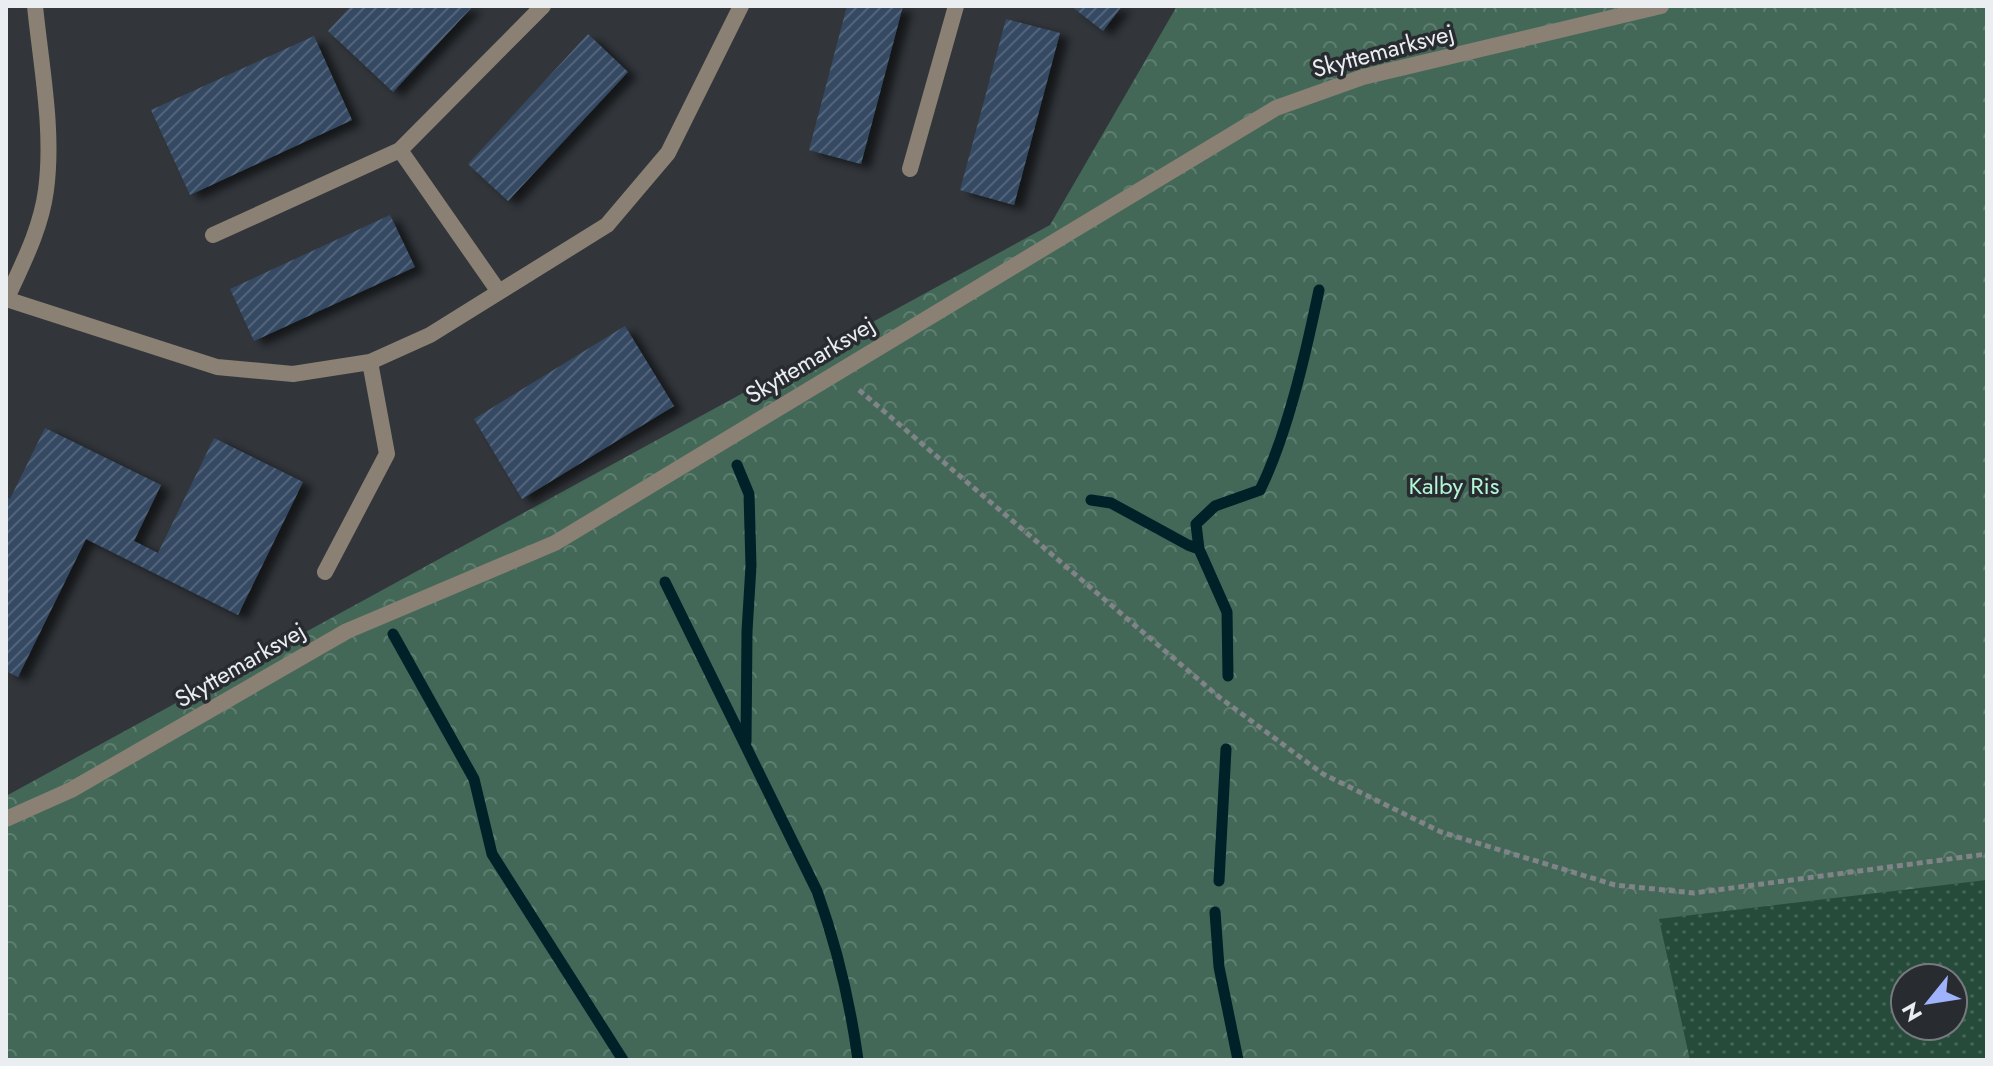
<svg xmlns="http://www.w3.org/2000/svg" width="1993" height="1066" font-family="Jost,sans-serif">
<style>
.grass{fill:url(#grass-dots);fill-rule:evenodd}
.forest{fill:url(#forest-crowns)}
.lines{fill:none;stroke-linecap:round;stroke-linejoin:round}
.stream{stroke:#002128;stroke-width:11}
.building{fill:url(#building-hatch);filter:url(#shadow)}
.path{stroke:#808387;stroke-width:5;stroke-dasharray:6 4;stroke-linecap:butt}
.lane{stroke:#8a8073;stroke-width:16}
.street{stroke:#8a8073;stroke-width:16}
.labels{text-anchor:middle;stroke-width:7;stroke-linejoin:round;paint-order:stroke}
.street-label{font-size:24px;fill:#ebeef1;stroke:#282c31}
.park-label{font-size:24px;fill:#b2f6d5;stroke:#282c31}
</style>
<defs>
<pattern id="grass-dots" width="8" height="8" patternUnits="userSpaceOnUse" patternTransform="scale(2)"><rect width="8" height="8" fill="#274b3b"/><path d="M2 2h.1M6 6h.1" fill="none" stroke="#466558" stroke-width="1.8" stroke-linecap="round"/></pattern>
<pattern id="forest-crowns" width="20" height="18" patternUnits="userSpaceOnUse" patternTransform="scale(2)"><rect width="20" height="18" fill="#436857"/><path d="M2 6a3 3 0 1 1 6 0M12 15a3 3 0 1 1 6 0" fill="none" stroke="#5e7e70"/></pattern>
<pattern id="building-hatch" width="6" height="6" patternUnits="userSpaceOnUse" patternTransform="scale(2)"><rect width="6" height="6" fill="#344a63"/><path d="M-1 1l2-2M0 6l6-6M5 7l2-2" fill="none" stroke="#52647a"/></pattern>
<filter id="shadow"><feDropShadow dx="9" dy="5" stdDeviation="4" flood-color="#0009"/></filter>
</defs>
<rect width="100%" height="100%" fill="#32363b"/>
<path class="grass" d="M 1987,880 L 1987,1060 L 1690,1060 L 1659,919 ZM 1905,978 L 1953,978 L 1953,1026 L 1905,1026 Z"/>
<path class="forest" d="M 1177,6 L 1987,6 L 1987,880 L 1659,919 L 1690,1060 L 6,1060 L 6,796 L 1050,225 Z"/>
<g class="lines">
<path class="stream" d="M 737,465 L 749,494 L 751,566 L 747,631 L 746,742
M 1091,500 L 1111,503 L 1188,545 L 1199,549
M 665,582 L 817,891 C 837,947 850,1001 858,1060
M 393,634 L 474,779 L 492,854 L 623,1060
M 1228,676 L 1227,612 L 1199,549 L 1196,524 L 1215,506 L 1260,490 C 1288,433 1306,352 1319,290
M 1219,881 L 1226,749
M 1215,912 L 1219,967 L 1238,1060"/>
</g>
<path class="building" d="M 351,6 L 473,6 L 393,92 L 328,31 Z
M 847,6 L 903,6 L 861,164 L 809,150 Z
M 1071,6 L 1122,6 L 1103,31 Z
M 1006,19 L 1060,33 L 1014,205 L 960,190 Z
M 588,34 L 628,72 L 508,201 L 468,164 Z
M 314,36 L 352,120 L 190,195 L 151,110 Z
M 390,215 L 415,267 L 254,341 L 230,289 Z
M 625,326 L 674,406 L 522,499 L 474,419 Z
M 45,428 L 161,485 L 134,541 L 158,553 L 214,438 L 303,482 L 238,615 L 86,539 L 18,677 L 6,671 L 6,497 L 10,499 Z"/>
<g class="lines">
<path class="path" d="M 859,390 L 1219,697 L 1323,774 L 1441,832 L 1615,885 L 1694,893 L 1987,854"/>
<path class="lane" d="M 400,150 L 499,292
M 910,169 L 956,6
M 213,235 L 400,150 L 543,6
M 6,299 L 217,367 L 293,374 L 370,362 L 430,335 L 607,225 L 668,153 L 741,6
M 6,300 C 22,265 41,229 46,190 C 54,130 41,66 35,6
M 325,572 L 387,454 L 370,362"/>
<path class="street" d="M 6,819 L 71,790 L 347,631 L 555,543 L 1276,108 L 1363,77 L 1661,6"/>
</g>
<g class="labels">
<g class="street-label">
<text transform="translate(1383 51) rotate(-15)" y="8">Skyttemarksvej</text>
<text transform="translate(810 360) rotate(-31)" y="8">Skyttemarksvej</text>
<text transform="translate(240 665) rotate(-30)" y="8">Skyttemarksvej</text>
</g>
<g class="park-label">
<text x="1454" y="494">Kalby Ris</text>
</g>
</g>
<rect width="1993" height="1066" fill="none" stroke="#ebeef1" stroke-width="16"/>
<g transform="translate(1929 1002) rotate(240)"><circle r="38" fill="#282c31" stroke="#767a7e" stroke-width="2"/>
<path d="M0-6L14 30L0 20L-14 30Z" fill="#9fb3fd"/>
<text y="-12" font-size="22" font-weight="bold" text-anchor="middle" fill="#ebeef1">N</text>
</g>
</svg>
